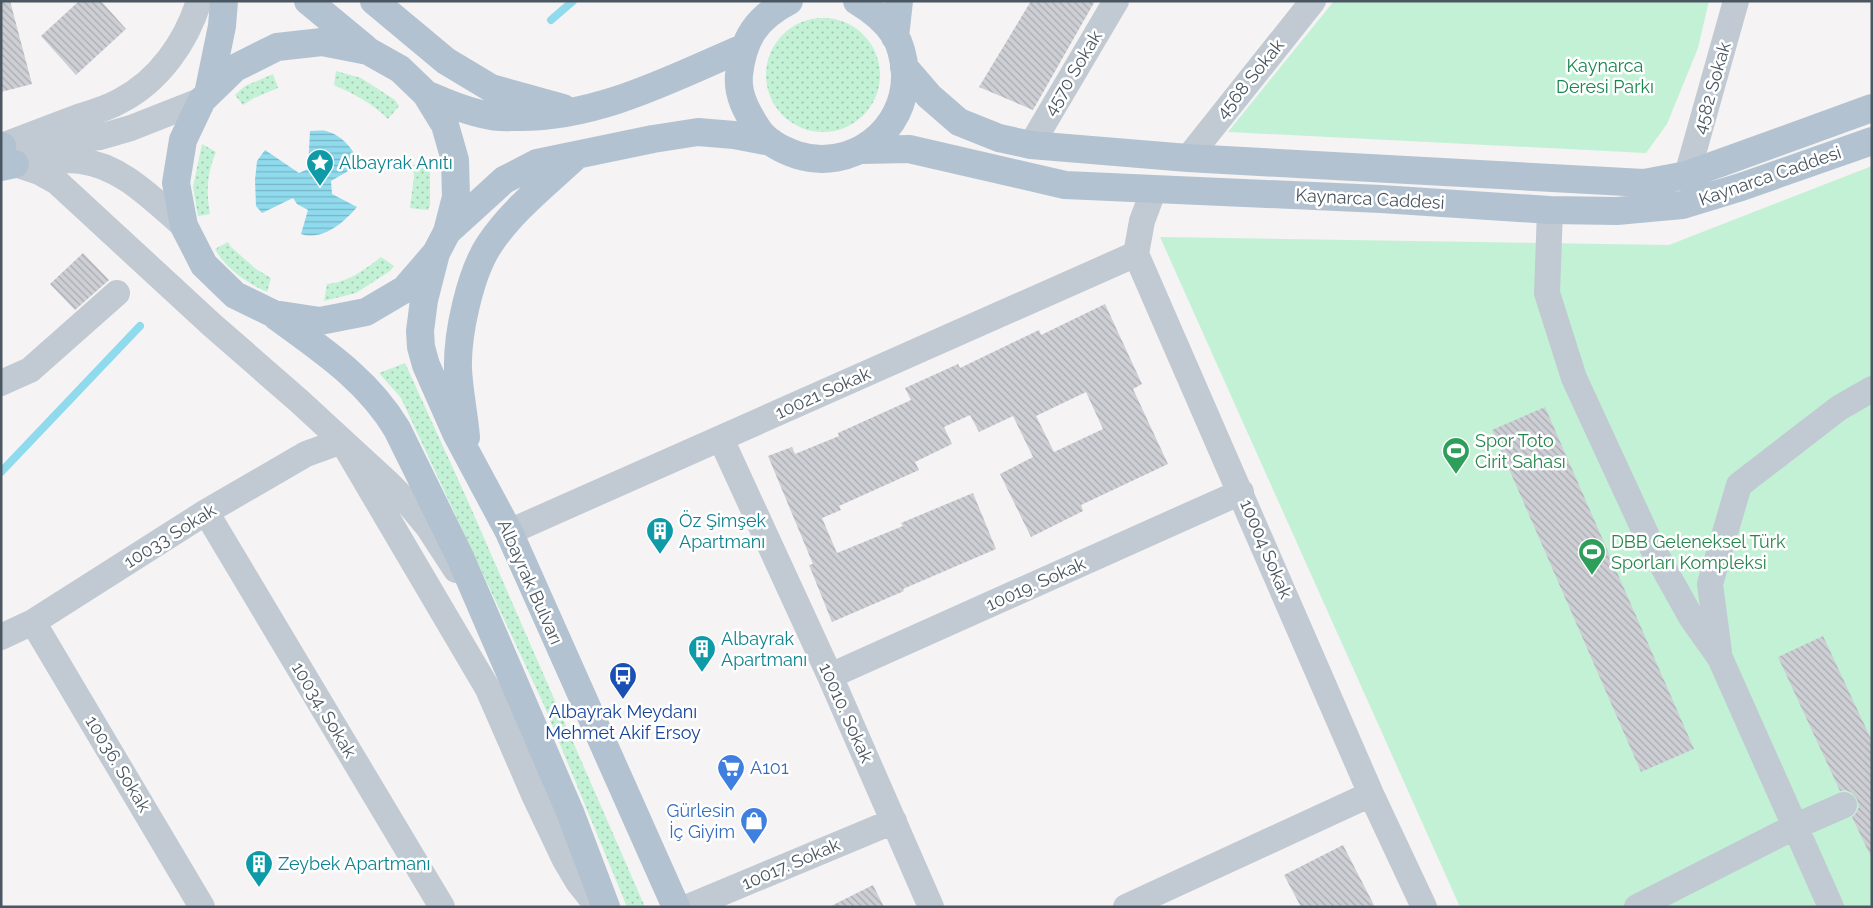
<svg xmlns="http://www.w3.org/2000/svg" width="1873" height="908" font-family="Raleway,sans-serif">
<style>
.grass{fill:url(#grass-dots)}
.park{fill:#c3f1d5}
.water{fill:url(#water-rules)}
.lines{fill:none;stroke-linecap:round;stroke-linejoin:round}
.stream{stroke:#90daee;stroke-width:8}
.building{fill:url(#building-back-hatch);fill-rule:evenodd}
.minor{stroke:#c1cad2;stroke-width:26}
.major{stroke:#b3c2d1;stroke-width:28}
.labels{text-anchor:middle;stroke-width:5;stroke-linejoin:round;paint-order:stroke}
.park-label{font-size:18px;fill:#17864f;stroke:#fff}
.street-label{font-size:18px;fill:#4a5661;stroke:#fff}
.culture-label{font-size:18px;fill:#0d838f;stroke:#fff;text-anchor:start}
.leisure-label{font-size:18px;fill:#27864d;stroke:#fff;text-anchor:start}
.transit-label{font-size:18px;fill:#164399;stroke:#fff}
.shop-label{font-size:18px;fill:#366cbe;stroke:#fff;text-anchor:start}
</style>
<defs>
<pattern id="grass-dots" width="8" height="8" patternUnits="userSpaceOnUse" patternTransform="scale(1.25)"><rect width="8" height="8" fill="#c3f1d5"/><path d="M2 2h.1M6 6h.1" fill="none" stroke="#a0c6b0" stroke-width="1.8" stroke-linecap="round"/></pattern>
<pattern id="water-rules" width="6" height="5" patternUnits="userSpaceOnUse" patternTransform="scale(1.25)"><rect width="6" height="5" fill="#90daee"/><path d="M0 2.5h6" fill="none" stroke="#78b4c4"/></pattern>
<pattern id="building-back-hatch" width="6" height="6" patternUnits="userSpaceOnUse" patternTransform="scale(1.25)"><rect width="6" height="6" fill="#cdcfd5"/><path d="M-1 5l2 2M0 0l6 6M5-1l2 2" fill="none" stroke="#a8abb0"/></pattern>
</defs>
<rect width="100%" height="100%" fill="#f5f3f3"/>
<path class="grass" d="M766 75a57 57 0 1 1 114 0a57 57 0 1 1-114 0Z
M 336,71 L 361,78 L 395,100 L 399,106 L 388,119 C 372,103 354,94 334,85 Z
M 273,74 L 278,88 L 254,98 L 243,105 L 235,95 L 245,86 Z
M 202,144 L 216,152 C 207,173 206,192 210,214 L 198,216 L 193,187 Z
M 423,162 L 430,165 L 430,205 L 428,210 L 410,208 L 414,177 L 413,165 Z
M 228,242 L 231,247 L 256,269 L 271,278 L 267,292 C 247,283 225,268 215,249 Z
M 381,257 L 394,266 L 390,271 L 356,293 L 324,301 L 327,284 C 349,282 364,270 381,257 Z
M 405,363 L 467,499 L 645,907 L 627,907 L 543,703 L 401,398 L 379,373 Z"/>
<path class="park" d="M 1334,1 L 1709,1 L 1698,48 L 1667,124 L 1646,153 L 1228,132 Z
M 1872,166 L 1872,907 L 1460,907 L 1160,237 L 1669,245 Z"/>
<path class="water" d="M 310,131 C 315,131 321,130 326,131 C 342,135 354,150 360,164 L 331,181 L 332,194 L 357,207 C 344,222 324,241 301,234 L 308,210 L 297,204 L 293,198 L 262,213 L 256,206 L 255,180 L 257,161 L 265,150 L 299,173 L 308,169 Z"/>
<g class="lines">
<path class="stream" d="M 551,20 L 573,1
M 1,472 L 140,326"/>
</g>
<path class="building" d="M 1,1 L 10,1 L 32,84 L 1,92 Z
M 79,1 L 101,1 L 126,29 L 76,75 L 41,36 Z
M 1031,1 L 1095,1 L 1033,110 L 979,87 Z
M 83,253 L 109,280 L 75,310 L 50,284 Z
M 1105,304 L 1142,384 L 1133,389 L 1168,464 L 1081,505 L 1083,511 L 1031,537 L 1000,474 L 1033,457 L 1013,416 L 979,432 L 970,415 L 944,427 L 952,444 L 915,462 L 919,470 L 839,506 L 841,510 L 822,518 L 837,553 L 903,526 L 901,523 L 973,493 L 996,549 L 903,589 L 904,591 L 832,622 L 809,565 L 813,564 L 768,456 L 792,447 L 795,454 L 839,436 L 838,433 L 911,400 L 905,388 L 958,364 L 960,368 L 1039,330 L 1041,335 ZM 1086,392 L 1103,429 L 1054,452 L 1036,416 Z
M 1545,407 L 1694,749 L 1641,772 L 1492,430 Z
M 1823,636 L 1872,741 L 1872,859 L 1852,817 L 1856,813 L 1859,807 L 1857,799 L 1852,793 L 1846,790 L 1840,791 L 1778,657 Z
M 1343,845 L 1375,907 L 1301,907 L 1284,875 Z
M 873,885 L 884,907 L 829,907 Z"/>
<g class="lines">
<path class="minor" d="M 30,144 L 100,137 L 131,128 L 202,100
M 1031,145 L 1116,1
M 2,146 C 28,136 54,126 81,116 C 94,112 108,108 120,101 C 159,81 186,42 199,1
M 1188,158 L 1313,1
M 15,164 L 39,172 L 57,182 L 212,325 L 298,400 L 386,481 L 409,504 L 428,527 L 456,570
M 23,164 C 39,163 65,158 81,161 C 122,166 153,200 184,226
M 1687,175 L 1736,1
M 1154,189 L 1142,221 L 1136,254 L 1371,794 L 1424,907
M 1550,210 L 1547,293 L 1574,378 L 1652,547 L 1691,617 L 1720,658 L 1831,907
M 1,383 L 30,370 L 117,293
M 721,439 L 830,676 L 931,907
M 206,512 L 442,907
M 509,532 L 1136,254
M 33,622 L 202,907
M 1,637 L 33,622 L 206,512 L 306,454 L 342,441 L 488,689 L 535,797 L 565,860 L 578,882 L 594,902 L 600,907
M 1719,652 L 1710,584 L 1739,485 L 1839,408 L 1872,389
M 830,676 L 1241,492
M 688,907 L 894,821
M 1126,907 L 1371,794
M 1637,907 L 1794,827 L 1844,805"/>
<path class="major" d="M 308,1 L 365,48
M 374,1 L 446,61 L 491,88 L 563,108
M 789,1 C 756,18 743,39 739,75 C 737,95 747,112 757,128 C 766,142 782,150 797,155 C 851,172 907,131 905,73 C 904,60 901,45 894,34 C 884,19 872,10 857,1
M 895,37 L 899,1
M 904,67 L 929,96 L 959,122 L 999,138 L 1031,145 L 1188,158 L 1644,183 L 1687,175 L 1872,108
M 208,94 L 222,26 L 224,1
M 426,94 C 447,103 468,112 491,116 C 499,118 509,117 517,117 C 598,118 673,78 745,47
M 1,146 L 2,146
M 862,150 L 909,149 L 1065,185 L 1381,199 L 1550,210 L 1617,211 L 1682,205 L 1741,187 L 1872,141
M 1,167 L 15,164
M 447,232 L 504,180 L 537,163 L 653,139 L 698,132 L 734,135 L 771,142
M 436,253 L 405,289 L 366,312 L 320,321 L 274,314 L 235,295 L 204,265 L 184,226 L 176,183 L 183,140 L 202,100 L 235,68 L 277,47 L 322,42 L 368,51 L 400,69 L 426,94 L 445,125 L 455,160 L 456,197 L 447,232 L 436,253 L 424,300 L 420,331 L 421,347 L 426,365 L 457,435 L 509,532 L 676,907
M 277,317 C 322,350 368,380 397,429 L 460,557 L 570,812 L 606,907
M 466,437 C 464,414 459,391 458,369 C 457,334 470,274 489,245 C 512,210 547,183 577,155"/>
</g>
<defs>
<symbol id="sight-pin" viewBox="-11 -11 22 30"><path d="M0 17L-7.5 6A9.5 9.5 0 1 1 7.5 6Z" fill="#0f9aa8" stroke="#fff"/><path d="M0-6L1.8-2.2L6-1.7L2.9 1.2L3.7 5.4L0 3.3L-3.7 5.4L-2.9 1.2L-6-1.7L-1.8-2.2Z" fill="#fff"/></symbol>
<symbol id="stadium-pin" viewBox="-11 -11 22 30"><path d="M0 17L-7.5 6A9.5 9.5 0 1 1 7.5 6Z" fill="#2e9e5b" stroke="#fff"/><path d="M0-5a6.5 5 0 1 0 0 10a6.5 5 0 1 0 0-10ZM-3.5-1.8h7v3.6h-7Z" fill="#fff"/></symbol>
<symbol id="building-pin" viewBox="-11 -11 22 30"><path d="M0 17L-7.5 6A9.5 9.5 0 1 1 7.5 6Z" fill="#0f9aa8" stroke="#fff"/><path d="M-4-6H4V6H1V3H-1V6H-4ZM-2.5-4.3h1.7v1.8h-1.7ZM.8-4.3h1.7v1.8H.8ZM-2.5-1h1.7V.8h-1.7ZM.8-1h1.7V.8H.8Z" fill="#fff"/></symbol>
<symbol id="bus-pin" viewBox="-11 -11 22 30"><path d="M0 17L-7.5 6A9.5 9.5 0 1 1 7.5 6Z" fill="#1a4fb4" stroke="#fff"/><path d="M-5-6H5V4H4V6H2V4H-2V6H-4V4H-5ZM-3.5-4V0h7V-4ZM-3.5 1.2v1.5H-2V1.2ZM2 1.2v1.5H3.5V1.2Z" fill="#fff"/></symbol>
<symbol id="supermarket-pin" viewBox="-11 -11 22 30"><path d="M0 17L-7.5 6A9.5 9.5 0 1 1 7.5 6Z" fill="#3f7fe0" stroke="#fff"/><path d="M-6-5.5h2.5l.6 2H6L4.5 2H-2.5L-4.4-4H-6ZM-1.5 3.2a1.3 1.3 0 1 0 .1 0ZM3 3.2a1.3 1.3 0 1 0 .1 0Z" fill="#fff"/></symbol>
<symbol id="shop-pin" viewBox="-11 -11 22 30"><path d="M0 17L-7.5 6A9.5 9.5 0 1 1 7.5 6Z" fill="#3f7fe0" stroke="#fff"/><path d="M-5-2.5h2.3a2.7 3.5 0 0 1 5.4 0H5L5.5 6h-11ZM-1.5-2.5h3a1.5 2.3 0 0 0-3 0Z" fill="#fff"/></symbol>
</defs>
<g fill-rule="evenodd">
<use href="#sight-pin" x="304" y="147" width="32" height="43"/>
<use href="#stadium-pin" x="1440" y="435" width="32" height="43"/>
<use href="#building-pin" x="644" y="515" width="32" height="43"/>
<use href="#stadium-pin" x="1576" y="536" width="32" height="43"/>
<use href="#building-pin" x="686" y="633" width="32" height="43"/>
<use href="#bus-pin" x="607" y="660" width="32" height="43"/>
<use href="#supermarket-pin" x="715" y="752" width="32" height="43"/>
<use href="#shop-pin" x="738" y="805" width="32" height="43"/>
<use href="#building-pin" x="243" y="848" width="32" height="43"/>
</g>
<g class="labels">
<g class="park-label">
<text x="1605" y="72">Kaynarca<tspan x="1605" dy="21">Deresi Parkı</tspan></text>
</g>
<g class="street-label">
<text transform="translate(1073 73) rotate(-59)" y="6">4570 Sokak</text>
<text transform="translate(1250 79) rotate(-51)" y="6">4568 Sokak</text>
<text transform="translate(1712 88) rotate(-74)" y="6">4582 Sokak</text>
<text transform="translate(1770 176) rotate(-19)" y="6">Kaynarca Caddesi</text>
<text transform="translate(1370 199) rotate(3)" y="6">Kaynarca Caddesi</text>
<text transform="translate(823 393) rotate(-24)" y="6">10021 Sokak</text>
<text transform="translate(170 536) rotate(-32)" y="6">10033 Sokak</text>
<text transform="translate(1266 549) rotate(67)" y="6">10004 Sokak</text>
<text transform="translate(530 582) rotate(66)" y="6">Albayrak Bulvarı</text>
<text transform="translate(1036 584) rotate(-24)" y="6">10019. Sokak</text>
<text transform="translate(324 710) rotate(59)" y="6">10034. Sokak</text>
<text transform="translate(846 713) rotate(66)" y="6">10010. Sokak</text>
<text transform="translate(118 764) rotate(59)" y="6">10036. Sokak</text>
<text transform="translate(791 864) rotate(-23)" y="6">10017. Sokak</text>
</g>
<g class="culture-label">
<text x="339" y="169">Albayrak Anıtı</text>
<text x="679" y="527">Öz Şimşek<tspan x="679" dy="21">Apartmanı</tspan></text>
<text x="721" y="645">Albayrak<tspan x="721" dy="21">Apartmanı</tspan></text>
<text x="278" y="870">Zeybek Apartmanı</text>
</g>
<g class="leisure-label">
<text x="1475" y="447">Spor Toto<tspan x="1475" dy="21">Cirit Sahası</tspan></text>
<text x="1611" y="548">DBB Geleneksel Türk<tspan x="1611" dy="21">Sporları Kompleksi</tspan></text>
</g>
<g class="transit-label">
<text x="623" y="718">Albayrak Meydanı<tspan x="623" dy="21">Mehmet Akif Ersoy</tspan></text>
</g>
<g class="shop-label">
<text x="750" y="774">A101</text>
<text x="735" y="817" text-anchor="end">Gürlesin<tspan x="735" dy="21">İç Giyim</tspan></text>
</g>
</g>
<rect width="1873" height="908" fill="none" stroke="#4a5661" stroke-width="5"/>
</svg>
